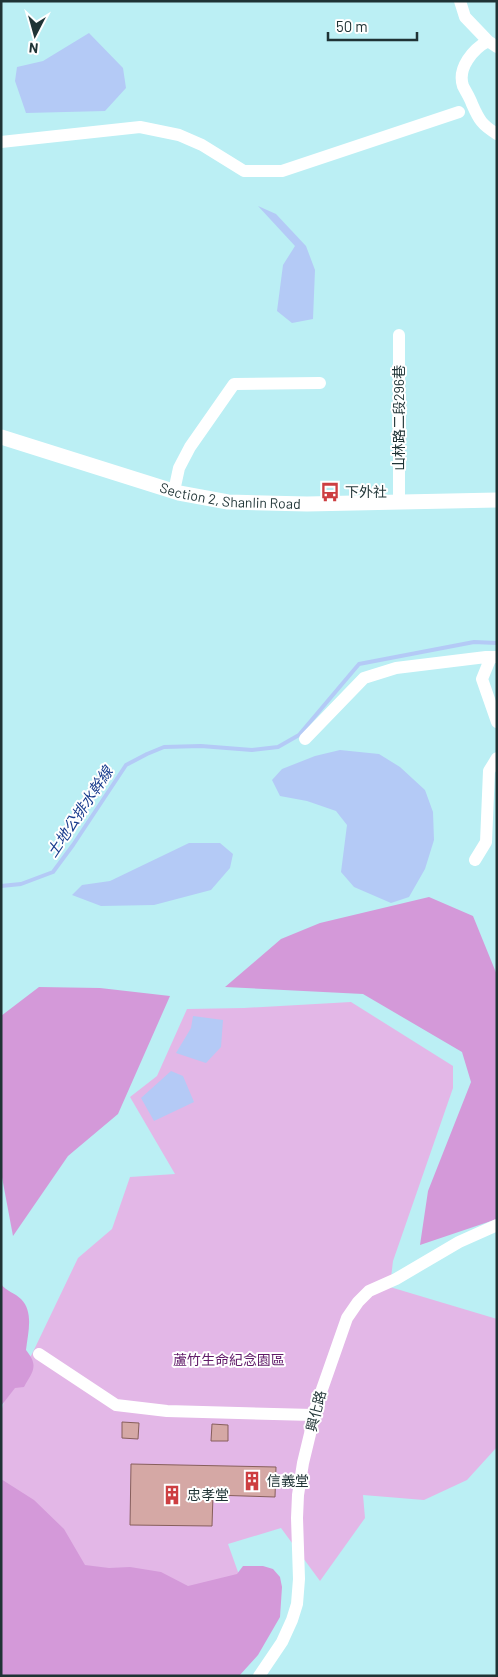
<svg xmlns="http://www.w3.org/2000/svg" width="498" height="1677" font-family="Barlow,'Noto Sans TC',sans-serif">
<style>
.green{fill:#e3b7e7}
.forest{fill:#d499d9}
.water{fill:#b4caf6}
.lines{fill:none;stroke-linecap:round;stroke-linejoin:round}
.stream{stroke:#b4caf6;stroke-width:4}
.building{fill:#d5a8a5;stroke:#875f5c}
.minor{stroke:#fff;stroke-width:12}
.major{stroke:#fff;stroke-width:15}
.labels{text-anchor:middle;stroke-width:4;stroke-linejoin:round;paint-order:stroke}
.street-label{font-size:14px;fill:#1f3335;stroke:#fff}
.poi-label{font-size:14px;fill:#1f3335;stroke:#fff;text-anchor:start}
.park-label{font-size:14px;fill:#611b69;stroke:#fff}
.water-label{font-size:15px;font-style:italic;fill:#193c8d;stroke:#fff}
</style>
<rect width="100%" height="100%" fill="#bbeff4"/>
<path class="green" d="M 351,1002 L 453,1066 L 453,1088 L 393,1261 L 390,1287 L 497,1319 L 497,1447 L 467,1480 L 424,1500 L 363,1495 L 365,1518 L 320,1581 L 281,1528 L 228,1544 L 248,1600 L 120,1612 L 1,1484 L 1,1412 L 5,1398 L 32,1354 L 78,1258 L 112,1229 L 130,1177 L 175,1174 L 130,1097 L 157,1076 L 187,1009 L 244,1008 Z"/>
<path class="forest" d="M 429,897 L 473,916 L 497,975 L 497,1219 L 420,1245 L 428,1191 L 471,1082 L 462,1052 L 363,994 L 225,987 L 281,939 L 320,923 Z
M 39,987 L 100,988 L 170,996 L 118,1114 L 68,1156 L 13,1236 L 1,1172 L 1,1016 Z
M 1,1284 C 6,1291 15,1293 21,1299 C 34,1312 28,1333 26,1350 C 39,1366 33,1371 24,1387 L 15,1388 L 1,1406 Z
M 1,1479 L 34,1500 L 64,1529 L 85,1565 L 109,1568 L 130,1567 L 161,1572 L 188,1586 L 237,1574 L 243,1566 L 263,1566 L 273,1569 L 280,1577 L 282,1587 L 280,1617 L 258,1655 L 239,1676 L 1,1676 Z"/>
<path class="water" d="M 89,33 L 123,68 L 126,88 L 105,111 L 26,113 L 15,81 L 17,67 L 43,61 Z
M 258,206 L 276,214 L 306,246 L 315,270 L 313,319 L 292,323 L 277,311 L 283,265 L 295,246 Z
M 340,750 L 379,754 L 400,767 L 425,790 L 433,812 L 434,840 L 425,869 L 409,897 L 391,903 L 354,887 L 341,872 L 347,825 L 336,811 L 307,801 L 280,796 L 272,780 L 282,769 L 315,756 Z
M 189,843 L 220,843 L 233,854 L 230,868 L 211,890 L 154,905 L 101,906 L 72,895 L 82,885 L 110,881 Z
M 193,1016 L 223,1020 L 221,1047 L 206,1063 L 176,1053 L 191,1028 Z
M 171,1071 L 183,1076 L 194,1102 L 154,1121 L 141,1098 Z"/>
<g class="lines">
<path class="stream" d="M 1,886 L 21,884 L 53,872 L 73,845 L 126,765 L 147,754 L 164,747 L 201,746 L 252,750 L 278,747 L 299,735 L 359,664 L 474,642 L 497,643"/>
</g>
<path class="building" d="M 122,1422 L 139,1423 L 138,1439 L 122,1438 Z
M 212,1424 L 228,1425 L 228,1441 L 211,1441 Z
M 131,1464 L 276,1467 L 275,1497 L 213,1495 L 212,1526 L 130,1525 Z"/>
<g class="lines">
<path class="minor" d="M 460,1 L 465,17 L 488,41 L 497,47
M 488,41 C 473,49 457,68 463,86 C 466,92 470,98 472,104 C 479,120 482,125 497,134
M 1,142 L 140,127 L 179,135 L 202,145 L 244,171 L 282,171 L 459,112
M 399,335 L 399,502
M 174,491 L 179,468 L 190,447 L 234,384 L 320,383
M 491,657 L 482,679 L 497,722
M 305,739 L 364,678 L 396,668 L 486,657 L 497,657
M 475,860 L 486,842 L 489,771 L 497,758
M 39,1354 L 116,1405 L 167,1411 L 313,1415
M 259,1676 L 282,1642 L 292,1620 L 297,1604 L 299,1579 L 297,1518 L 298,1495 L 303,1463 L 310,1434 L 313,1415 L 347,1318 L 358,1302 L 369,1291 L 396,1279 L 459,1242 L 497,1225"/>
<path class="major" id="s1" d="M 1,437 L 179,493 L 228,502 L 307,504 L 497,500"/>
</g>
<defs>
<symbol id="bus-bare" viewBox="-9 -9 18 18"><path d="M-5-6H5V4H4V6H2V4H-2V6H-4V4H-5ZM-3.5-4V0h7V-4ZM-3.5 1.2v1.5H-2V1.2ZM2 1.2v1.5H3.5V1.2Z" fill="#cd3e41" stroke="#fff" stroke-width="2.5" paint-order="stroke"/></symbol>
<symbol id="building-bare" viewBox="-9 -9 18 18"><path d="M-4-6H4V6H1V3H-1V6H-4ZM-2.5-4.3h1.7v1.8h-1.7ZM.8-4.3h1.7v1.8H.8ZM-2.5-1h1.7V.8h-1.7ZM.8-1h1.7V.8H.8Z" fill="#cd3e41" stroke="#fff" stroke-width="2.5" paint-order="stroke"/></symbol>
</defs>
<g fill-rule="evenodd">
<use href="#bus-bare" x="316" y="478" width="28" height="28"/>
<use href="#building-bare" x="238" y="1467" width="28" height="28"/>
<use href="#building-bare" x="158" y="1481" width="28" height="28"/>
</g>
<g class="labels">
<g class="street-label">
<text transform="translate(399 418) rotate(-90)" y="5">山林路二段296巷</text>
<text dy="5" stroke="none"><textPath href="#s1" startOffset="238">Section 2, Shanlin Road</textPath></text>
<text transform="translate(316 1411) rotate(-76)" y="5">興化路</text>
</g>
<g class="poi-label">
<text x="345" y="497">下外社</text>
<text x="267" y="1486">信義堂</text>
<text x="187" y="1500">忠孝堂</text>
</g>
<g class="park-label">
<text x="229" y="1365">蘆竹生命紀念園區</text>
</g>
<g class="water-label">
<text transform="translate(80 812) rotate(-56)" y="5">土地公排水幹線</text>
</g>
</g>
<rect width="498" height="1677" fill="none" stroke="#1f3335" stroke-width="5"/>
<g transform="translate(35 35) rotate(186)" stroke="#ffffff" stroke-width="4" paint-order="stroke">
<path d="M0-4L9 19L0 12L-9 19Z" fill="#1f3335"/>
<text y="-8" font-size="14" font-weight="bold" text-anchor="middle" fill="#1f3335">N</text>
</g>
<path d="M328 32v8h89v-8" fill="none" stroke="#1f3335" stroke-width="2.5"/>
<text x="336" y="32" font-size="15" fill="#1f3335" stroke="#ffffff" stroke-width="4" paint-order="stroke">50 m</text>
</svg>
